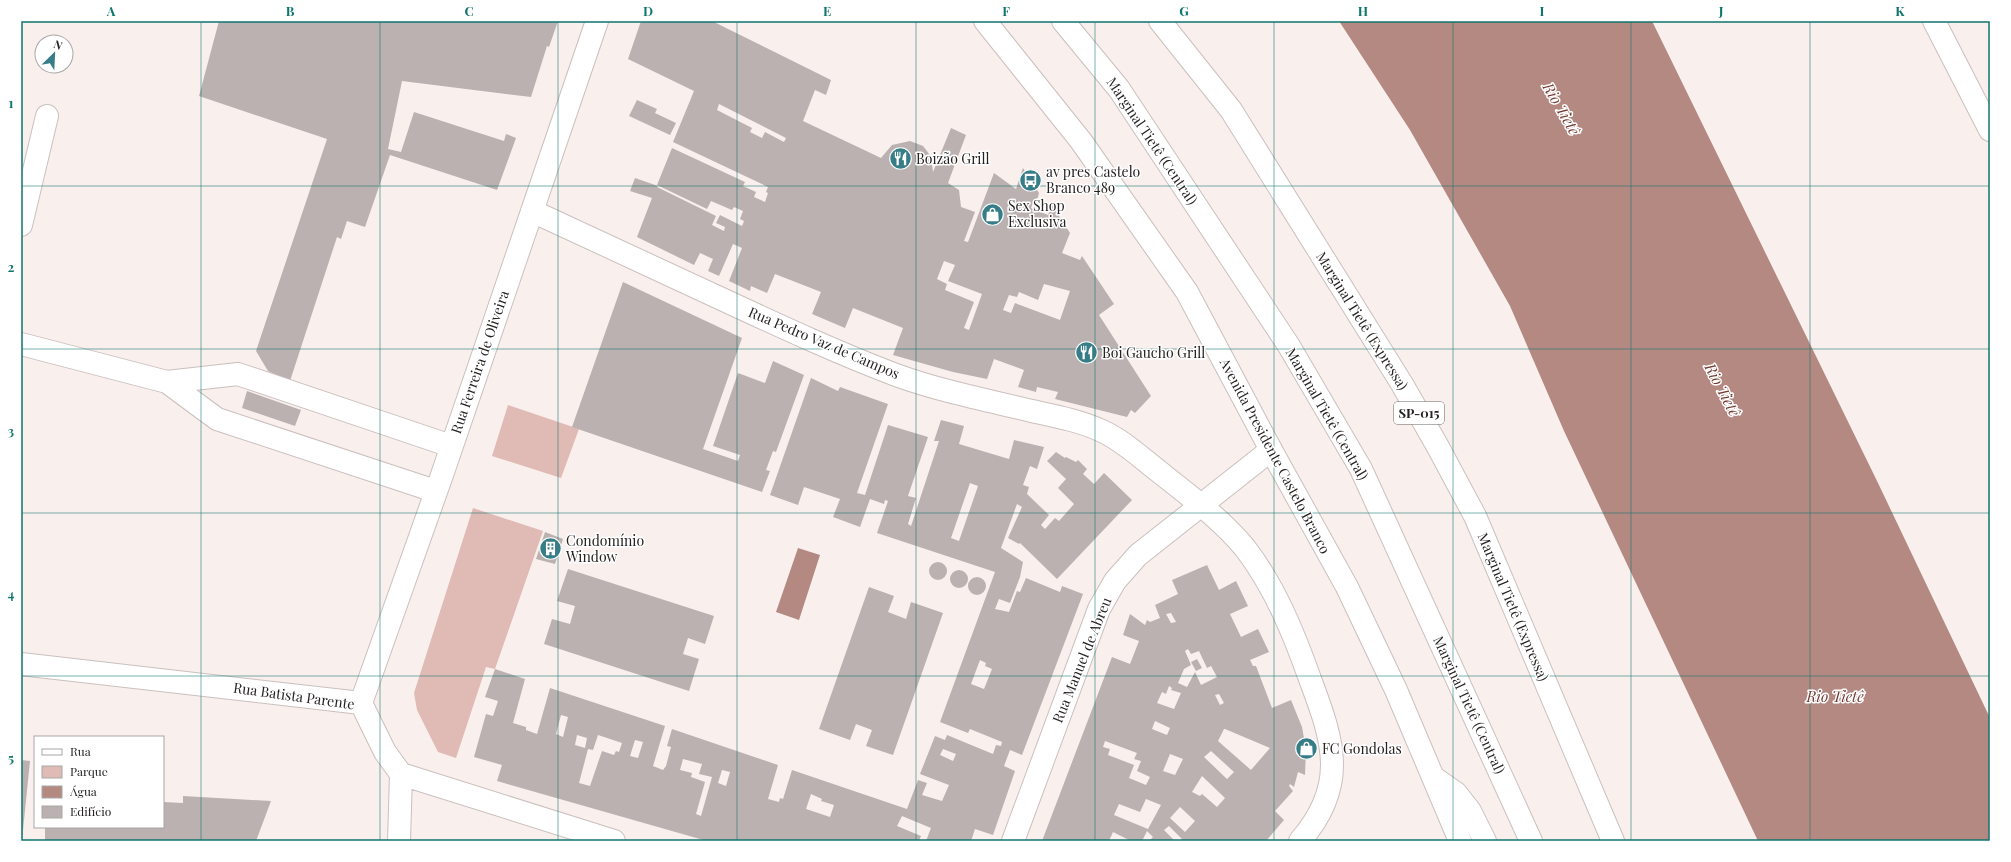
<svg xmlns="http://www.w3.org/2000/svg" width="2011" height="862" font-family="'Playfair Display',serif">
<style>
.green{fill:#e0bab4}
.water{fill:#b38982}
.building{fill:#bbb1b0;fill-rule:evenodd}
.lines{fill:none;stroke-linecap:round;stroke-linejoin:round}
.minor-casing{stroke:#cac0be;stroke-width:24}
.highway-casing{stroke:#cac0be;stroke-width:24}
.minor{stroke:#fff;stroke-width:22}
.highway{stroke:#fff;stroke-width:22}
.grid{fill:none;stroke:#0f766e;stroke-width:1;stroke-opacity:0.55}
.labels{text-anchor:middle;stroke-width:3;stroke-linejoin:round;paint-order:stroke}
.shield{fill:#fff;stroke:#676464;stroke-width:1}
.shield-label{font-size:13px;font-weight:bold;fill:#262222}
.street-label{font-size:14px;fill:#262222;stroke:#fff}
.poi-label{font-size:14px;fill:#262222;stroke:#fff;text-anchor:start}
.water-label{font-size:15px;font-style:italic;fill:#733931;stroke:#fff}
.neatline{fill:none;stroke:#0f766e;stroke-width:1.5}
.grid-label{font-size:13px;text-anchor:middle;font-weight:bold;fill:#0f766e}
</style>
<rect width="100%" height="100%" fill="#f9efed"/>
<path class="green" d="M 508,405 L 579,429 L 561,478 L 492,456 Z
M 473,508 L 543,531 L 495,669 L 486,667 L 456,758 L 438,752 L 417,710 L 414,693 Z"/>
<path class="water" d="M 1339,21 L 1652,21 L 1878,483 L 1990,718 L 1990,841 L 1758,841 L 1564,431 L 1510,306 L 1410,130 Z
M 798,548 L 820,555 L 799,620 L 776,612 Z"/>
<path class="building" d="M 219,21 L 558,21 L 549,47 L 547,46 L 531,97 L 402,81 L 388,149 L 401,152 L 414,112 L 504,141 L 506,134 L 516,138 L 497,190 L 390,155 L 365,227 L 347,221 L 341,239 L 337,237 L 290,381 L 268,371 L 256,351 L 327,139 L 199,96 Z
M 641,21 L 712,21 L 831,80 L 826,95 L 815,90 L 803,121 L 881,158 L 892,145 L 910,141 L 923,146 L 927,151 L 931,157 L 933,172 L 951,128 L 966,135 L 948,183 L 959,190 L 961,207 L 975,212 L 964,241 L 968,242 L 994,173 L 1016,189 L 1023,168 L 1039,193 L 1036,204 L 1033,202 L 1031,208 L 1048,215 L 1052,205 L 1070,233 L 1062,253 L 1080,260 L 1082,256 L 1114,304 L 1099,315 L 1151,396 L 1135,413 L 1131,410 L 1127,417 L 1055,399 L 1058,392 L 1037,387 L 1036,392 L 1018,387 L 1024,370 L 994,359 L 987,379 L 953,372 L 893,355 L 903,328 L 853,308 L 845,328 L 812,314 L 821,292 L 775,274 L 767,293 L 751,286 L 750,291 L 729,281 L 742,248 L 733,244 L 719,276 L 708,271 L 713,259 L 700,253 L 694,265 L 637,237 L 652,198 L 630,191 L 635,178 L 658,186 L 657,187 L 716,216 L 712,225 L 724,231 L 725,227 L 716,223 L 720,215 L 742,226 L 744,221 L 740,219 L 743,211 L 734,207 L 732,210 L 711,201 L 707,209 L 657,185 L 672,148 L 745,182 L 743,186 L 756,192 L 754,197 L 765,202 L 768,193 L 766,192 L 768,187 L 673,142 L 694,91 L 628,59 ZM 719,104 L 786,138 L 784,142 L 765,132 L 762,138 L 750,132 L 752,128 L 717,110 ZM 944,261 L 955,265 L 948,281 L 982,294 L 969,330 L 964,328 L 974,302 L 945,290 L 947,284 L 937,279 ZM 1044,284 L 1070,291 L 1060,320 L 1015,303 L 1011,313 L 1003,310 L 1009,295 L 1017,297 L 1019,292 L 1038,300 Z
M 637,100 L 657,109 L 655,113 L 676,123 L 670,135 L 629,116 Z
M 623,282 L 742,338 L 703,449 L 738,461 L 740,455 L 713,446 L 738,373 L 765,383 L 773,361 L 804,375 L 776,452 L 773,451 L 766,470 L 770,471 L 762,492 L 572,427 Z
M 811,378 L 838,391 L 840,387 L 888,404 L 857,493 L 865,495 L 888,425 L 928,437 L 908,496 L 916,498 L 908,524 L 911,526 L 939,441 L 934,441 L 941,420 L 964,426 L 959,444 L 1009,459 L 1014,440 L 1044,447 L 1037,469 L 1030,466 L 1023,485 L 1029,487 L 1027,494 L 1049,515 L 1041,525 L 1045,529 L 1055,518 L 1059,521 L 1074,504 L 1058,488 L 1066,479 L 1047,461 L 1056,452 L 1065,458 L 1066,457 L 1076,462 L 1078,460 L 1087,469 L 1083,474 L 1094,484 L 1104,473 L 1132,500 L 1057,579 L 1020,543 L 1019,544 L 1008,538 L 1022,507 L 1017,504 L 1001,548 L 1023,562 L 1020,577 L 1010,603 L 999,599 L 995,609 L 1009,612 L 1017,591 L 1020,592 L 1026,578 L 1060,592 L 1062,586 L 1083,594 L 1022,755 L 1010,750 L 1004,766 L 1015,771 L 993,835 L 975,829 L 971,841 L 926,841 L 931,828 L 902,816 L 897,826 L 921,836 L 919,841 L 707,841 L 497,781 L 502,765 L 474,757 L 486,714 L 493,716 L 498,701 L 485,697 L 495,669 L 525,679 L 513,723 L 526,727 L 526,730 L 537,734 L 550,688 L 665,726 L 653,766 L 663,770 L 666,766 L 671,747 L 667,746 L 672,729 L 778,765 L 768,799 L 779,802 L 780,798 L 783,799 L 792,770 L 907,809 L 918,780 L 927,783 L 922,795 L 942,801 L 949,785 L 920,774 L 935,736 L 945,740 L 947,735 L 993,754 L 996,745 L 1001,746 L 1002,742 L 970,729 L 968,733 L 940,722 L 995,572 L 877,533 L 888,501 L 885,500 L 884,504 L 870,499 L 860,527 L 833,517 L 840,499 L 804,487 L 798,505 L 770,495 ZM 970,483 L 978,486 L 959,541 L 951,538 ZM 980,660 L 986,663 L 985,666 L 992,669 L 984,689 L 971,684 ZM 561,715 L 568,717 L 563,737 L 556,734 ZM 577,735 L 587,738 L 585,748 L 575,745 ZM 598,735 L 622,743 L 619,752 L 616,751 L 614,755 L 602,751 L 590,786 L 579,783 L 588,749 L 593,750 ZM 635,740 L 643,742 L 638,758 L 630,756 ZM 943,749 L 956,754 L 953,761 L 940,755 ZM 683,759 L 702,764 L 699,774 L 712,777 L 701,816 L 696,814 L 705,782 L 691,777 L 692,773 L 680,770 ZM 722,770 L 730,772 L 726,786 L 718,783 ZM 811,794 L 822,799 L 821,801 L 834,805 L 830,817 L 806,809 Z
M 247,391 L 301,410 L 295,426 L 242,408 Z
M 545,532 L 563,539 L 555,564 L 536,559 Z
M929 571a9 9 0 1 1 18 0a9 9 0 1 1-18 0Z
M 1207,565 L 1219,590 L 1236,581 L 1248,606 L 1230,614 L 1241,637 L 1258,629 L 1269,652 L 1250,660 L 1253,666 L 1256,666 L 1272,708 L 1291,700 L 1302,727 L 1306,749 L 1305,775 L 1298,772 L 1294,787 L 1290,784 L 1289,786 L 1293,791 L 1275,811 L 1284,820 L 1266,841 L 1179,841 L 1182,839 L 1169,826 L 1164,830 L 1175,841 L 1149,841 L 1153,837 L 1147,831 L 1142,841 L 1131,841 L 1113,832 L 1109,841 L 1042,841 L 1112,657 L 1130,664 L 1139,641 L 1123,635 L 1130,614 L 1145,625 L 1147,620 L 1150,622 L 1160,618 L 1155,605 L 1178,594 L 1172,580 ZM 1171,613 L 1176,622 L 1171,623 L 1166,614 ZM 1188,649 L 1191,654 L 1199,651 L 1207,668 L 1211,666 L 1217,677 L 1201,685 L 1195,672 L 1187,687 L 1178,683 L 1184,669 L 1191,665 L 1185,651 ZM 1169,686 L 1172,688 L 1171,690 L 1181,693 L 1174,709 L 1157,703 L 1162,692 L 1166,694 ZM 1219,694 L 1224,703 L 1220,705 L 1215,695 ZM 1155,721 L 1170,728 L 1167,735 L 1152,729 ZM 1224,729 L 1225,729 L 1270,748 L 1251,770 L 1218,741 ZM 1105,741 L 1137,753 L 1134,759 L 1141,761 L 1137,771 L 1150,777 L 1146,785 L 1129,778 L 1134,765 L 1108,755 L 1110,749 L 1103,747 ZM 1211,751 L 1234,772 L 1227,779 L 1204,757 ZM 1170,754 L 1183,759 L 1175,775 L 1163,771 ZM 1202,776 L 1225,798 L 1217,807 L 1202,794 L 1200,796 L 1192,792 ZM 1146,799 L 1161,805 L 1148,829 L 1114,815 L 1119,804 L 1140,812 ZM 1180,807 L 1195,821 L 1185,832 L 1170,818 Z
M 568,569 L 714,616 L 705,644 L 688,638 L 683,654 L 699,659 L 689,691 L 544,644 L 552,619 L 570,624 L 575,606 L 557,601 Z
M950 579a9 9 0 1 1 18 0a9 9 0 1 1-18 0Z
M968 586a9 9 0 1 1 18 0a9 9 0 1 1-18 0Z
M 869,587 L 894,596 L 888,612 L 906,619 L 911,602 L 943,613 L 893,755 L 866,746 L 872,730 L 856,724 L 850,740 L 819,729 Z
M 1197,659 L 1202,668 L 1196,671 L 1191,662 Z
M 21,760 L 30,761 L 22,840 L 21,840 Z
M 183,796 L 271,801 L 256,841 L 45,841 L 45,827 L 163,827 L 163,802 L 183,803 Z"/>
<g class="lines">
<defs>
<path id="minor" d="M 532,211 C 596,241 661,271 726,301 C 782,327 838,353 896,375 C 940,391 986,400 1032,411 C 1055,416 1081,421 1102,431 C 1122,440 1139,456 1157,470 C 1187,494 1220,518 1245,548 C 1275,587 1294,634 1310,679 C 1320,706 1332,736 1332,765 C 1332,795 1319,819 1300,841
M 21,225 L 47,116
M 21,344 L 167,382
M 435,491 L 217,419 L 167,382 L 238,374 L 451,446
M 21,664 L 361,703
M 361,703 L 442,475 L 597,21
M 361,703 L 385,752 L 401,774 L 614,841
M 399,841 L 401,774
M 1013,841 L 1099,609 L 1115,581 L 1138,555 L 1271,450"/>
<path id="highway" d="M 985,21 L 1081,141 L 1187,292 L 1271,450 L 1347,587 L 1396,690 L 1460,841
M 1063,21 L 1119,89 L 1289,346 L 1361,469 L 1531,841
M 1160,21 L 1231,110 L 1402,384 L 1438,447 L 1475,516 L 1613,841
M 1934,21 L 1990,130
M 1433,777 L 1456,793 L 1470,811 L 1485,841"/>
</defs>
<use href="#minor" class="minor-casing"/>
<use href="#highway" class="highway-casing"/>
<use href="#minor" class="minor"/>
<use href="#highway" class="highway"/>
</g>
<path class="grid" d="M 201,21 L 201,841M 380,21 L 380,841M 558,21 L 558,841M 737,21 L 737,841M 916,21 L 916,841M 1095,21 L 1095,841M 1274,21 L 1274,841M 1453,21 L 1453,841M 1631,21 L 1631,841M 1810,21 L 1810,841M 21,186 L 1990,186M 21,349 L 1990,349M 21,513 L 1990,513M 21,676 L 1990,676"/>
<defs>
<symbol id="restaurant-disc" viewBox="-11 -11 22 22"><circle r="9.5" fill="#377d88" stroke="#fff"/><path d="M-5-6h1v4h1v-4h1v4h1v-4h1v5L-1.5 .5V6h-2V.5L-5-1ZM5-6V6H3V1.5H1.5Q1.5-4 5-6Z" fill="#fff"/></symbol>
<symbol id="bus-disc" viewBox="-11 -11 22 22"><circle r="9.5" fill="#377d88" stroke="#fff"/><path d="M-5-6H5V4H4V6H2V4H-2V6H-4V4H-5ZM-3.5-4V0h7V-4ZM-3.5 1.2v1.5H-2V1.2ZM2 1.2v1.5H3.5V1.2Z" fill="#fff"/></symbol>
<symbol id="shop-disc" viewBox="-11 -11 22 22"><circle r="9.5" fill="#377d88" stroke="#fff"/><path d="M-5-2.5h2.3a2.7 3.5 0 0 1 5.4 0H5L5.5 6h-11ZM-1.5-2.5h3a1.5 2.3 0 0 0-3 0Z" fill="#fff"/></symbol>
<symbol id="building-disc" viewBox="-11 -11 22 22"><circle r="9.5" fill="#377d88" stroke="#fff"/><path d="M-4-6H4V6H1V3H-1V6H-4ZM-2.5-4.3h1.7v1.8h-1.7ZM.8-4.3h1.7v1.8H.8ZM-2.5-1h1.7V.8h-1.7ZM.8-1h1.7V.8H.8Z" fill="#fff"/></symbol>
</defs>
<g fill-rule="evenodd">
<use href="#restaurant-disc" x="888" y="146" width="25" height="25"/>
<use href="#bus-disc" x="1018" y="168" width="25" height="25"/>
<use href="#shop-disc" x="980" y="202" width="25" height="25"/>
<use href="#restaurant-disc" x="1074" y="340" width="25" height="25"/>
<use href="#building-disc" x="538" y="536" width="25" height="25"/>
<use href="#shop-disc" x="1294" y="736" width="25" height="25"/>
</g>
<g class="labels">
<rect class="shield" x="1394" y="402" width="50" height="22" rx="3"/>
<g class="shield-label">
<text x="1419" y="418">SP-015</text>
</g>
<g class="street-label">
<text transform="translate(1152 141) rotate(56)" y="5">Marginal Tietê (Central)</text>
<text transform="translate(1362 321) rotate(58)" y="5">Marginal Tietê (Expressa)</text>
<text transform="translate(824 343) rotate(23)" y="5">Rua Pedro Vaz de Campos</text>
<text transform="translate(480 362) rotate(-71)" y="5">Rua Ferreira de Oliveira</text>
<text transform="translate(1327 414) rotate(60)" y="5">Marginal Tietê (Central)</text>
<text transform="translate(1275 456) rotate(62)" y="5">Avenida Presidente Castelo Branco</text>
<text transform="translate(1513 607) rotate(67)" y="5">Marginal Tietê (Expressa)</text>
<text transform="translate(1082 660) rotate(-68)" y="5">Rua Manuel de Abreu</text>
<text transform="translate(294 696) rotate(8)" y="5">Rua Batista Parente</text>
<text transform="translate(1469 705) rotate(65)" y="5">Marginal Tietê (Central)</text>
</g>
<g class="poi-label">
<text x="916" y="164">Boizão Grill</text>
<text x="1046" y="177">av pres Castelo<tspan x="1046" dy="16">Branco 489</tspan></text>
<text x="1008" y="211">Sex Shop<tspan x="1008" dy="16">Exclusiva</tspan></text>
<text x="1102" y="358">Boi Gaucho Grill</text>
<text x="566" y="546">Condomínio<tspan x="566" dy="16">Window</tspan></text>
<text x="1322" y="754">FC Gondolas</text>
</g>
<g class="water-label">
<text transform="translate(1561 109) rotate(60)" y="5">Rio Tietê</text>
<text transform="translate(1722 390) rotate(62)" y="5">Rio Tietê</text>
<text x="1835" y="702">Rio Tietê</text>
</g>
</g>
<rect width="2011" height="862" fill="none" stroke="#ffffff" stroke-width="44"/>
<rect x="34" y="736" width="130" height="92" fill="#ffffff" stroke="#a8a7a7"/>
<rect x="42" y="749" width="20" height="6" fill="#ffffff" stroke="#a8a7a7"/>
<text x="70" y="756" font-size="12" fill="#262222">Rua</text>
<rect x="42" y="766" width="20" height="12" fill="#e0bab4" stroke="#a8a7a7"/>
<text x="70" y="776" font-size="12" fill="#262222">Parque</text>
<rect x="42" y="786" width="20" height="12" fill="#b38982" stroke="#a8a7a7"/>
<text x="70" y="796" font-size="12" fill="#262222">Água</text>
<rect x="42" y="806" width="20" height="12" fill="#bbb1b0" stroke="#a8a7a7"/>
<text x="70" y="816" font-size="12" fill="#262222">Edifício</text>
<g transform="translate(54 54) rotate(24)"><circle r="19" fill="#ffffff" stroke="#a8a7a7"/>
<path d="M0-3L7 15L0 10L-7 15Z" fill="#377d88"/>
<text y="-6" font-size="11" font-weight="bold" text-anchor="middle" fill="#262222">N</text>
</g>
<rect x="22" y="22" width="1967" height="818" class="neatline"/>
<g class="grid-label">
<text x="111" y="16">A</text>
<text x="290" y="16">B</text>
<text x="469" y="16">C</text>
<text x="648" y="16">D</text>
<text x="827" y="16">E</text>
<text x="1006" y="16">F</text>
<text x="1184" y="16">G</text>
<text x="1363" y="16">H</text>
<text x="1542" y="16">I</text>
<text x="1721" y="16">J</text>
<text x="1900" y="16">K</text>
<text x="11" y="108">1</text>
<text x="11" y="272">2</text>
<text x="11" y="436">3</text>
<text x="11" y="599">4</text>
<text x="11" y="763">5</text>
</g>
</svg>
